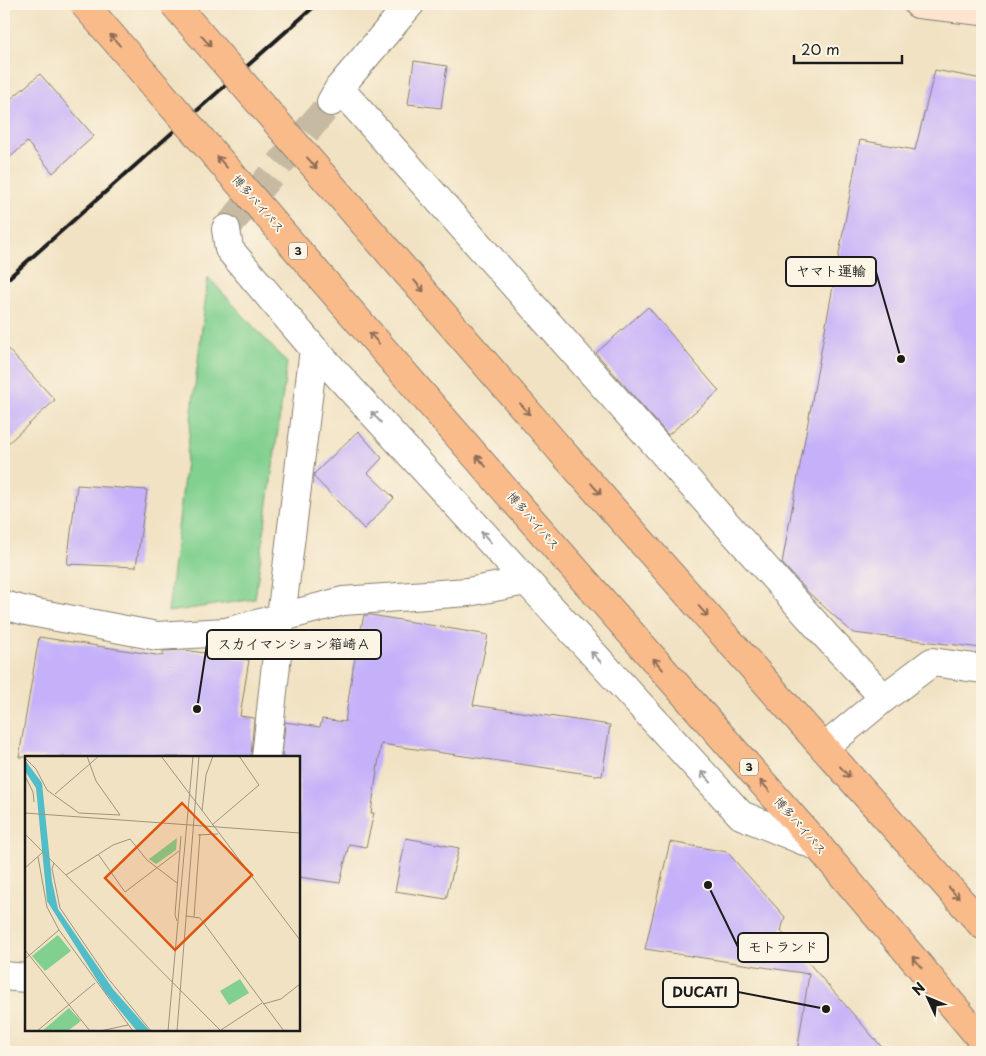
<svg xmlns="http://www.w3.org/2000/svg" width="986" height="1056" font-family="'Playpen Sans','Klee One',sans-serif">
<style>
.green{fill:#81d08f;stroke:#4e7656}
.building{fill:#c5b1f9}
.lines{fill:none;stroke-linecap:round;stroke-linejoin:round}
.street-tunnel{stroke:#c6baa2;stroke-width:28;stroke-dasharray:28 14;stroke-linecap:butt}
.street-casing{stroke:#867f70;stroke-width:30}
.secondary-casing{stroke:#867f70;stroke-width:30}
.highway-casing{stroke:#867f70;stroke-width:30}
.street{stroke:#fff;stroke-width:28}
.secondary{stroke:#fde4d1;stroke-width:28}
.highway{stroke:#fabb8b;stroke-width:28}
.rail{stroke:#1c1c1c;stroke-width:4}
.highway-bridge-casing{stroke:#867f70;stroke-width:30;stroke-linecap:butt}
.highway-bridge{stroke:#fabb8b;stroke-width:28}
.oneway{stroke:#8b6c54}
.oneway2{stroke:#999}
.labels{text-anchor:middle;stroke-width:4;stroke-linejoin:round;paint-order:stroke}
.shield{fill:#fcf5e5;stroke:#5f5d58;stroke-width:1}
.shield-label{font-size:11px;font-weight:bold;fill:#1c1c1c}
.street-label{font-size:12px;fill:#1c1c1c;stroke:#fcf5e5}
.inset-road{fill:none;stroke:#9c9380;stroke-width:1}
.view{fill:#de560d;fill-opacity:0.15;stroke:#de560d;stroke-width:2.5}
.inset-edge{fill:none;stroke:#1c1c1c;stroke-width:2.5}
.leader{fill:none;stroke:#1c1c1c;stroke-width:2}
.callout-dot{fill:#1c1c1c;stroke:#fcf5e5;stroke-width:2}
.callout{fill:#fcf5e5;stroke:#1c1c1c;stroke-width:2}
.callout-label{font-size:14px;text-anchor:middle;font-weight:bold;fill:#1c1c1c}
</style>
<rect width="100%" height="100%" fill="#fcf5e5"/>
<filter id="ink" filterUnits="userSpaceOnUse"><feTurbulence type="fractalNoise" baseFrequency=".02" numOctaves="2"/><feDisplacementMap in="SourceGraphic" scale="10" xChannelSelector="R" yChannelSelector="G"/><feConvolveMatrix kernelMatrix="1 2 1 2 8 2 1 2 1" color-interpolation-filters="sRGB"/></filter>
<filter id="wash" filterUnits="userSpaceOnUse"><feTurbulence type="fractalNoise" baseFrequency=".0096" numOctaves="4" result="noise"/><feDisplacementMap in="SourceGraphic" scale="20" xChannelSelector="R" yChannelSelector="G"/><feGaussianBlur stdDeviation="1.12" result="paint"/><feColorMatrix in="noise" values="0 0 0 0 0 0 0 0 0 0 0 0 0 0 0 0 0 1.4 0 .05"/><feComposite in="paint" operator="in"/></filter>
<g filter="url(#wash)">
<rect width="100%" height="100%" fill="#f1e2c3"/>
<path class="green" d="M 208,277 L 287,363 L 255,599 L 168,612 Z"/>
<g id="blocks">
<path class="building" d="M 414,61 L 447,66 L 441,108 L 408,104 Z
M 935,70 L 982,79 L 982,648 L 853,633 L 809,593 L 782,563 L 860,140 L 915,150 Z
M 40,74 L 94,136 L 53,173 L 27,142 L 4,163 L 4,105 Z
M 648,307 L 719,391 L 668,435 L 596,353 Z
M 4,345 L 55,400 L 4,447 Z
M 358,431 L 382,458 L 368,473 L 394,498 L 364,529 L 314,477 L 314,474 Z
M 77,485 L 147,490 L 136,567 L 67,564 Z
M 364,615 L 371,615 L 488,635 L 473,705 L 610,725 L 602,776 L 381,744 L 371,813 L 374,813 L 366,847 L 349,844 L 340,883 L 299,877 L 299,757 L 282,757 L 285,722 L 320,727 L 322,719 L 345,722 L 353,668 Z
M 39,637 L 163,656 L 163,651 L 185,650 L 249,660 L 240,716 L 254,718 L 251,757 L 19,757 Z
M 406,838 L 459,848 L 446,899 L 395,891 Z
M 670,842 L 727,852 L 785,917 L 781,931 L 886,1052 L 797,1052 L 809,974 L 645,949 Z"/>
</g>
</g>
<g filter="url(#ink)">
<use href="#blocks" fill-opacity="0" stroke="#867f70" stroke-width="1"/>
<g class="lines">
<path class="street-tunnel" d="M 226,229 L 331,102"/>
<defs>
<path id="street" d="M 339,88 L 826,636 L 884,698
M 331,102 L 339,88 L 410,4
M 226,229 L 229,249 L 314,349 L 741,815 L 819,847
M 4,605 L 26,611 L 157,636 L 226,632 L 343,601 L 468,592 L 526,581
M 824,748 L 884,698 L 932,662 L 982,669
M 266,757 L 281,617 L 314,349
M 4,976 L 26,978"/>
<path id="secondary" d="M 918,4 L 982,11"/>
<path id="highway" d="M 563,453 L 824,748 L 982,925
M 512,498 L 819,847 L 982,1040"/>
</defs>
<use href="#street" class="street-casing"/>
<use href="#secondary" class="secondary-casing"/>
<use href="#highway" class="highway-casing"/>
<use href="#street" class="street"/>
<use href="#secondary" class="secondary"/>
<use href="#highway" class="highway"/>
<path class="rail" d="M 4,282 L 317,4"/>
<defs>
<path id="highway-bridge" d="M 84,4 L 512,498
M 174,4 L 563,453"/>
</defs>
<use href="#highway-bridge" class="highway-bridge-casing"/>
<use href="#highway-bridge" class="highway-bridge"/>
</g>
<defs><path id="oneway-shaft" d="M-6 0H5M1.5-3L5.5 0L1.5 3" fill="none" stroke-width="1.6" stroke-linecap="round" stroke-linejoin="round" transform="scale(1.25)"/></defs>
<g class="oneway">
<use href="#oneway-shaft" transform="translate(115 40) rotate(-131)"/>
<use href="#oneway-shaft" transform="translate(206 41) rotate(49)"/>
<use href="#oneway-shaft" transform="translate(222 162) rotate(-131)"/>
<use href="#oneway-shaft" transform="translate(312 163) rotate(49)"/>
<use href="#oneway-shaft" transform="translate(419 286) rotate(49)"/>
<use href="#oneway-shaft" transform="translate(374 338) rotate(-131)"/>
<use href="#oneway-shaft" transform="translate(525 409) rotate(49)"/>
<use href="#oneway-shaft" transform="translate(481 461) rotate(-131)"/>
<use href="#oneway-shaft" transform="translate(596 489) rotate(49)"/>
<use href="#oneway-shaft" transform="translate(703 611) rotate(49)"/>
<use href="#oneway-shaft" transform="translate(658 664) rotate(-131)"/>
<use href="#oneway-shaft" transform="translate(845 772) rotate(48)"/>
<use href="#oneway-shaft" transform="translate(765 786) rotate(-131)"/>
<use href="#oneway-shaft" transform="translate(954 893) rotate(48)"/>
<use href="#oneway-shaft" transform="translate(917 962) rotate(-130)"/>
</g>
<g class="oneway2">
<use href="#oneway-shaft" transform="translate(376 417) rotate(-132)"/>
<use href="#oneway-shaft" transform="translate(486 537) rotate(-132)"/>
<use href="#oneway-shaft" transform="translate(596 657) rotate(-133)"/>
<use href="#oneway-shaft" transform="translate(706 777) rotate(-133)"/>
</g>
</g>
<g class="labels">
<g class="shield">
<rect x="289" y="242.5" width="18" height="17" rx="4"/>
<rect x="740" y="758.5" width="18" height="17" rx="4"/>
</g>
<g class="shield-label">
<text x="298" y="255">3</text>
<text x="749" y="771">3</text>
</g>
<g class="street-label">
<text transform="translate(258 204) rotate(49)" y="4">博多バイパス</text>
<text transform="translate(533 521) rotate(49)" y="4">博多バイパス</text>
<text transform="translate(800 826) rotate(49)" y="4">博多バイパス</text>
</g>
</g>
<g transform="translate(25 756)">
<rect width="275" height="275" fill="#f1e2c3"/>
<path d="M 152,82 L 151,94 L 131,108 L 124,103 ZM 33,179 L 46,195 L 20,215 L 7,200 ZM 215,223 L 224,237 L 204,249 L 195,235 ZM 44,252 L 56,265 L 44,274 L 17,275 Z" fill="#81d08f"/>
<path d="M 0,4 L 17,27 L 27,125 L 33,153 L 88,233 L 124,274 L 111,274 L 79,235 L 22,145 L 11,32 L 0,15 Z" fill="#50bdc9"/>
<path class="inset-road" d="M 62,0 L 71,25 L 95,59M 136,0 L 275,184M 0,2 L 11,13 L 22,34 L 54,57 L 95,59M 0,20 L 8,36 L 9,46M 30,38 L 74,0M 177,55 L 181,19 L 188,0M 0,57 L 275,77M 187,69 L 234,29 L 214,0M 0,78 L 196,275M 173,79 L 193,78M 73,98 L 100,136 L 154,95M 13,101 L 22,151 L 34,174 L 108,275M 29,107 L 27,113 L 35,152 L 82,221 L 126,275M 0,112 L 18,96M 41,119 L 88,89 L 105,83 L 122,104 L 152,127M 161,160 L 175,162 L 259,275M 169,161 L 175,78M 152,165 L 150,159 L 156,80M 0,194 L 65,275M 0,203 L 34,174M 238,248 L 256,243 L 275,228M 196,274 L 237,247M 12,275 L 70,227M 75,275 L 103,269M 143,275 L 168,0M 152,275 L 174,0"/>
<path class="view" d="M 157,47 L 227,119 L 150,194 L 80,122 Z"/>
<rect width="275" height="275" class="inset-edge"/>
</g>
<path class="leader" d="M901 359L876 272M197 709L207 644M708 885L738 947M826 1009L738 992"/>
<g class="callout-dot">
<circle cx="901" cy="359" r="5"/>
<circle cx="197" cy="709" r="5"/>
<circle cx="708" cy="885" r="5"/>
<circle cx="826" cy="1009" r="5"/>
</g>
<g class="callout">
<rect x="786" y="257" width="90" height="29" rx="5"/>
<rect x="207" y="630" width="174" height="29" rx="5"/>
<rect x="738" y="933" width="90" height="29" rx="5"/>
<rect x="663" y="978" width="75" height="29" rx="5"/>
</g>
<g class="callout-label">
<text x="831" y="276">ヤマト運輸</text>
<text x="294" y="649">スカイマンション箱崎Ａ</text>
<text x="783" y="952">モトランド</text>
<text x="700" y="997">DUCATI</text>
</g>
<rect width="986" height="1056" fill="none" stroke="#fcf5e5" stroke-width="20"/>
<g transform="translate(928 998) rotate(314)" stroke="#fcf5e5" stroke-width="4" paint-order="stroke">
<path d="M0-4L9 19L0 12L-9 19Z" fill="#1c1c1c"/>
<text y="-8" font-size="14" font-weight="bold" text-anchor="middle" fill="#1c1c1c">N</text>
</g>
<path d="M794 55v8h108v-8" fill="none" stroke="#1c1c1c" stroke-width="2.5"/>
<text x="801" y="55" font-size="15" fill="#1c1c1c" stroke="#fcf5e5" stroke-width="4" paint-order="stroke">20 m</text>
</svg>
